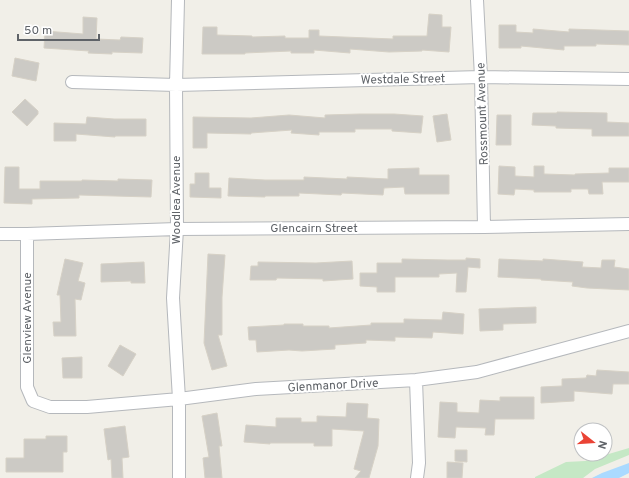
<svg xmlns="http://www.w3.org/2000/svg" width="629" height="478" font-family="Overpass,sans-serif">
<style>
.green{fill:#c5e8c5}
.water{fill:#aadaff}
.building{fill:#cccac5;stroke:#d6d1c6}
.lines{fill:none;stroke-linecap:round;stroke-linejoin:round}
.minor-casing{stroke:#b5b8bc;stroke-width:14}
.minor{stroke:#fff;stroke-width:12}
.labels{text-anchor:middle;stroke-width:4;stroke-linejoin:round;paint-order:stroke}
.street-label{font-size:12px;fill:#5f6368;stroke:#fff}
</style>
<rect width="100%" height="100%" fill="#f1efe8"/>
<path class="green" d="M 629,448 L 629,455 L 595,469 L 583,478 L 535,478 L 535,477 L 566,462 L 585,461 Z"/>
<path class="water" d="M 629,463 L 629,473 L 619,478 L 592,478 L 602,473 Z"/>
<path class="building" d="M 429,14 L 442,15 L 442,27 L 451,27 L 449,52 L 422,50 L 422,51 L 389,52 L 350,49 L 350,53 L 314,50 L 314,53 L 291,53 L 291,51 L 245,53 L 245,54 L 202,54 L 203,27 L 217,27 L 217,35 L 252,36 L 252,37 L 285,36 L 285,38 L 309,38 L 309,30 L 319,30 L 319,36 L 393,39 L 393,36 L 427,36 Z
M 83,17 L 97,18 L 96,39 L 120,40 L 121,37 L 143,38 L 142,53 L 112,52 L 112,54 L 88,53 L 89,51 L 44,48 L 45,31 L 83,34 Z
M 499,25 L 516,25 L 516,32 L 533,33 L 533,29 L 569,32 L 569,29 L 629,31 L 629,45 L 596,44 L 596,46 L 564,46 L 564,50 L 521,46 L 521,48 L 499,48 Z
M 15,58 L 39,63 L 36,81 L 12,76 Z
M 25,99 L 38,111 L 38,114 L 27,126 L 12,112 Z
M 557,112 L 607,113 L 607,122 L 629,123 L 629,136 L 592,136 L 592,129 L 556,128 L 556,126 L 532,125 L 533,113 L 557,113 Z
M 360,114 L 394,114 L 423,116 L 421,133 L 392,131 L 392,129 L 355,129 L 355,132 L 319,132 L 319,135 L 291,133 L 292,130 L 251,133 L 251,134 L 207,133 L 207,148 L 193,148 L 193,117 L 251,118 L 289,115 L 325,118 L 325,115 Z
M 447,114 L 451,140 L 437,142 L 433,116 Z
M 497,115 L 511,115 L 511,145 L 496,145 Z
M 87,117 L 114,119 L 146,119 L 146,136 L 115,136 L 115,137 L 76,134 L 76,141 L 54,141 L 54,123 L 86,124 Z
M 499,166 L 515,167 L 515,176 L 534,177 L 534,166 L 544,166 L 544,174 L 575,175 L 575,174 L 609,173 L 609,168 L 629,168 L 629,182 L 602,182 L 603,194 L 589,194 L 588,189 L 571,189 L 571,192 L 534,192 L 534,190 L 515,189 L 514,195 L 498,194 Z
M 5,167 L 19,167 L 19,189 L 40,189 L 40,181 L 82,181 L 82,180 L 118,181 L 118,179 L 152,180 L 151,197 L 79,195 L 79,198 L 32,199 L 32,204 L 4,203 Z
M 419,168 L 419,175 L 449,175 L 449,194 L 405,194 L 404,187 L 384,188 L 383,195 L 342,193 L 341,195 L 299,193 L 299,196 L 265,196 L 265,197 L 228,196 L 229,178 L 265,180 L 304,180 L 304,177 L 347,179 L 347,177 L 388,179 L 388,169 Z
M 195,173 L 209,173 L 209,188 L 221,188 L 221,198 L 190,197 L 190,184 L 195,184 Z
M 208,254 L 225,255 L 222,297 L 222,335 L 218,335 L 227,366 L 212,370 L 204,343 Z
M 466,258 L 480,259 L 480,268 L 468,267 L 466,292 L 456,292 L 457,273 L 439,274 L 439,277 L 395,277 L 395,292 L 377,292 L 377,287 L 360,286 L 360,273 L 377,273 L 377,263 L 402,263 L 402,259 L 447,260 L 466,260 Z
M 65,259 L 83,263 L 78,281 L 85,283 L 81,300 L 75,299 L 76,336 L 54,336 L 53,322 L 61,322 L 60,295 L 57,295 Z
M 499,259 L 543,261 L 543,259 L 583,262 L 582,267 L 601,268 L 602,260 L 615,260 L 614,267 L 629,269 L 629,290 L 587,288 L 572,286 L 573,282 L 541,280 L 541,279 L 498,277 Z
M 352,261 L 353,279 L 323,281 L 323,279 L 277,278 L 276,280 L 250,280 L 251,266 L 258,266 L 258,262 L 316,263 Z
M 144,262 L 145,283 L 131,283 L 131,281 L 101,282 L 101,264 Z
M 536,307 L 536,323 L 503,324 L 503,330 L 480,331 L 479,309 Z
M 443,312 L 464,314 L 463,334 L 433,332 L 432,338 L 395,337 L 395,341 L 366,340 L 366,343 L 335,345 L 335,349 L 302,351 L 289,350 L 257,352 L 256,340 L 249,340 L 248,327 L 284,325 L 284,324 L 303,324 L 303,326 L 329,326 L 329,328 L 371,325 L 371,323 L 404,323 L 404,319 L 442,320 Z
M 120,345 L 136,354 L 123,376 L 108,366 Z
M 82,357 L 82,378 L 63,378 L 62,358 Z
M 597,370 L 629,372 L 629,384 L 613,384 L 612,394 L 574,391 L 574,401 L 541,403 L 541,387 L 562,386 L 562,379 L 586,378 L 587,375 L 596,376 Z
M 500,397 L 534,397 L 534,419 L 495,419 L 494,435 L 485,435 L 486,428 L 456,427 L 455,438 L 438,437 L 440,402 L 457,403 L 457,412 L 479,413 L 480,400 L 500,401 Z
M 347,403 L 368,404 L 367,418 L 379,419 L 378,446 L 369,478 L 355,478 L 361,471 L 354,469 L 364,431 L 332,429 L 332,446 L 314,446 L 314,443 L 270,443 L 270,444 L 244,442 L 246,425 L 276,427 L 276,418 L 301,418 L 301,422 L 317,422 L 317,416 L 346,417 Z
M 217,413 L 222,446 L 219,446 L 222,478 L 205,478 L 203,458 L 209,457 L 202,416 Z
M 125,426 L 129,457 L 122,458 L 123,478 L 112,478 L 111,459 L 108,460 L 104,429 Z
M 46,436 L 67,436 L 67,452 L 63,452 L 63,472 L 6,472 L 6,458 L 24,458 L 24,439 L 46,439 Z
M 455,450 L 467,450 L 467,462 L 455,461 Z
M 447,462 L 463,463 L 462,478 L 447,478 Z"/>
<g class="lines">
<defs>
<path id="minor" d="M 178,0 L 176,85 L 177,229 L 173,298 L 179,399 L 179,478
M 477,0 L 481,77 L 484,227
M 72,82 L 176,85 L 481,77 L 629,79
M 0,234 L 27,234 L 177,229 L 484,227 L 629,224
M 27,234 L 27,387 L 33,401 L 50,407 L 87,407 L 179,399 L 256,389 L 416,380 L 477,372 L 629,331
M 416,380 L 419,463 L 417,478"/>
</defs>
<use href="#minor" class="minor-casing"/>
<use href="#minor" class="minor"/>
</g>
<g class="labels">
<g class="street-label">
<text transform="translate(403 79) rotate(-1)" y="4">Westdale Street</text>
<text transform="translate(482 114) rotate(-92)" y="4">Rossmount Avenue</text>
<text transform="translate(176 200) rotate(-90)" y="4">Woodlea Avenue</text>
<text x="314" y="232">Glencairn Street</text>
<text transform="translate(27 318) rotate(-90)" y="4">Glenview Avenue</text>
<text transform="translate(333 385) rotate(-3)" y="4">Glenmanor Drive</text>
</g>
</g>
<g transform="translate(593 442) rotate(107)"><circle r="19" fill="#ffffff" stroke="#bfc1c3"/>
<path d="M0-3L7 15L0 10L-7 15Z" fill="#ea4335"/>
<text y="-6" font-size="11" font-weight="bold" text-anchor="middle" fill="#5f6368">N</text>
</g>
<path d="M18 34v6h81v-6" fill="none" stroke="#5f6368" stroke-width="2"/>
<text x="24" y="34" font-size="12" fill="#5f6368" stroke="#ffffff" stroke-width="3" paint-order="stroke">50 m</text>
</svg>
